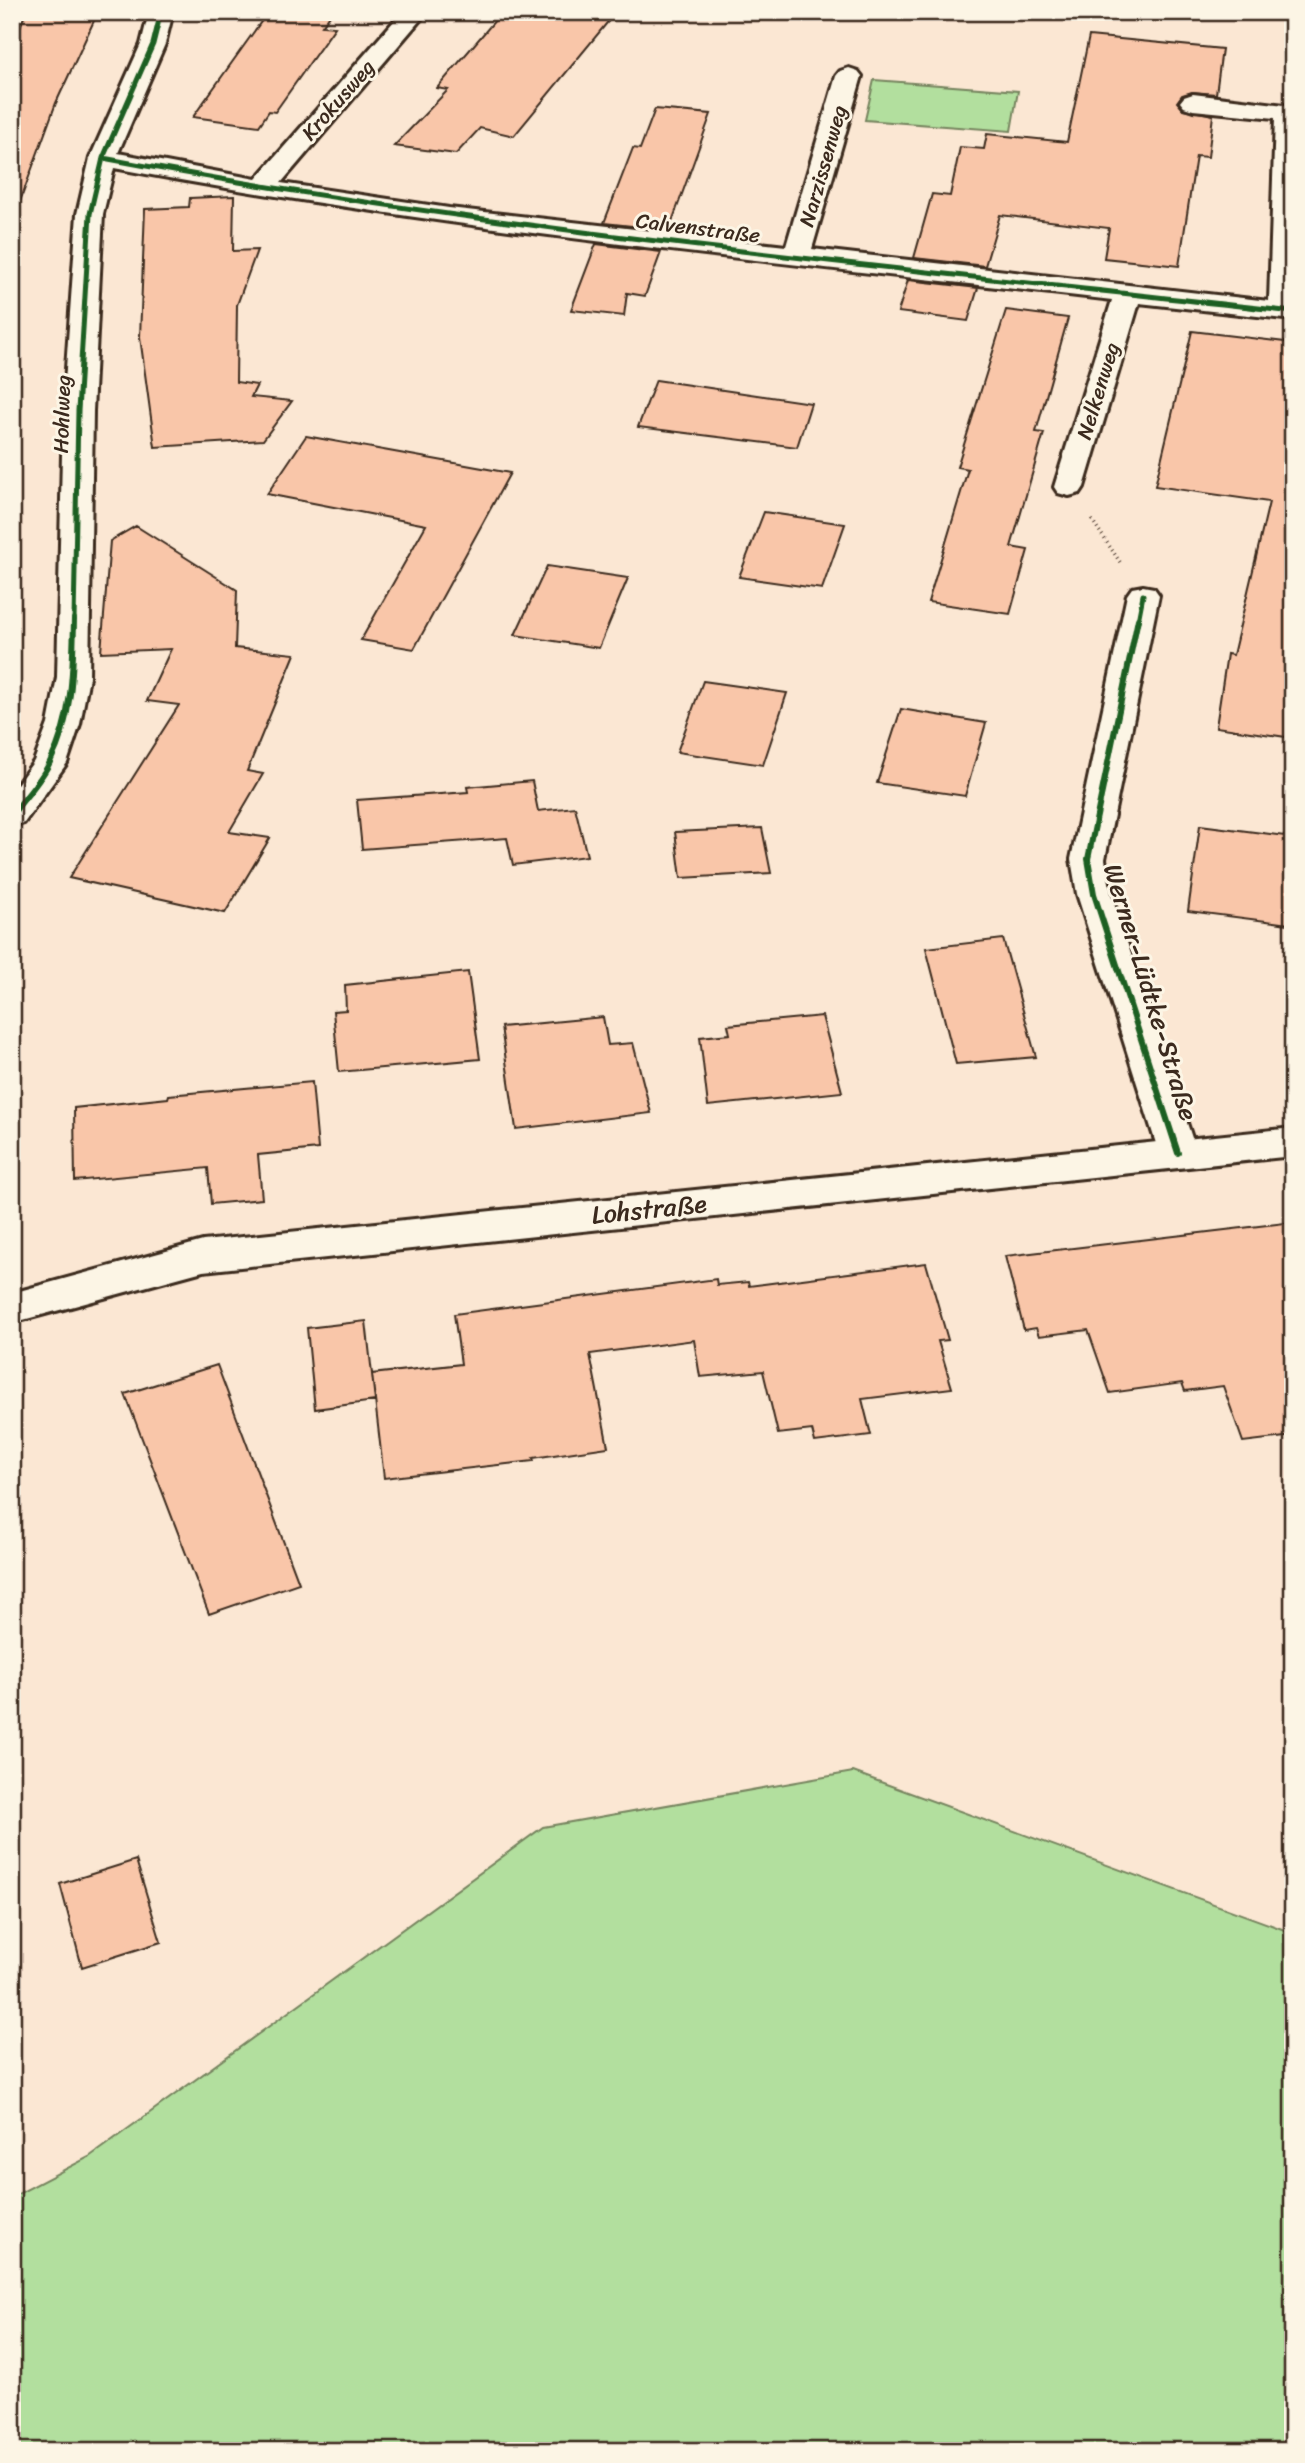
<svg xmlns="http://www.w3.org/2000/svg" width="1305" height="2463" font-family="Sriracha,sans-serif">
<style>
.green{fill:#b2df9e;stroke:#76845e;stroke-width:2}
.building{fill:#f9c6a9;stroke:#3b2a1e;stroke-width:2}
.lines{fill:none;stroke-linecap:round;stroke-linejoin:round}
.minor-casing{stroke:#3b2a1e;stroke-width:6}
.major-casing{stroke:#3b2a1e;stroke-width:6}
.path{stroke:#3b2a1e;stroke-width:3.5;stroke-dasharray:1 3.5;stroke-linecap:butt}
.minor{fill:#fcf5e5;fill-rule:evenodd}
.major{fill:#fcf5e5;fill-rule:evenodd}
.cycleway-far1-casing{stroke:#fcf5e5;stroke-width:9}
.cycleway-casing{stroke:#fcf5e5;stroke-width:10}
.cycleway-far1{stroke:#1b5e20;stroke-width:5}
.cycleway{stroke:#1b5e20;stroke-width:6}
.labels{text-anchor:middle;stroke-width:6;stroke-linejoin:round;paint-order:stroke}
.far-street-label{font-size:21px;fill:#3b2a1e;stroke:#fcf5e5}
.street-label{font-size:26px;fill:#3b2a1e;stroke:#fcf5e5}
</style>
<rect width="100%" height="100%" fill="#fbe7d3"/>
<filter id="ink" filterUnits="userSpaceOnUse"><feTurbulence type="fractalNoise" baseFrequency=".0143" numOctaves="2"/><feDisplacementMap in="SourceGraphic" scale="14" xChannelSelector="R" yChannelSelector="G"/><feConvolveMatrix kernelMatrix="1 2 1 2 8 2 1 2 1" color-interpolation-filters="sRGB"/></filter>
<g filter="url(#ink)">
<path class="green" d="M 874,80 L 1018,91 L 1011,131 L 865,120 Z
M 853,1772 L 1293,1933 L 1293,2451 L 12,2451 L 12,2197 L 89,2157 L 543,1827 Z"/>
<path class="building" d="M 26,12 L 98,12 L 56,103 L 18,207 L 12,206 L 12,27 L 20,27 Z
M 268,12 L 332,12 L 322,26 L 335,27 L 275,112 L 269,111 L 259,126 L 193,117 Z
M 502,12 L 616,12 L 514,136 L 480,128 L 456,154 L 394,146 L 448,90 L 437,88 Z
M 1089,36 L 1222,49 L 1216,94 L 1192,92 L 1182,95 L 1177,102 L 1183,109 L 1213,115 L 1208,157 L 1196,156 L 1179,266 L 1104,258 L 1109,228 L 1000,215 L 985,266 L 914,258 L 932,194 L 950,196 L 960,147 L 984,149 L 987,134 L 1067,142 Z
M 655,109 L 711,114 L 669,230 L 604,223 L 633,148 L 640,149 Z
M 234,196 L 233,251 L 257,250 L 237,305 L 236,382 L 257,385 L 251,397 L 292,401 L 263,440 L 155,447 L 140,337 L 145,209 L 189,207 L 190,198 Z
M 596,244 L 661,252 L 645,296 L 627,293 L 624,316 L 571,310 Z
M 908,280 L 978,288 L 968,321 L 898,312 Z
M 1006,310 L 1068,318 L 1036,432 L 1044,433 L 1011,547 L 1028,550 L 1010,614 L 928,602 L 968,469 L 957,467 Z
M 1192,331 L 1293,343 L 1293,738 L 1216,727 L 1227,654 L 1233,655 L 1269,502 L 1155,486 Z
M 656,380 L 811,403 L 797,447 L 638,427 Z
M 306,436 L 510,473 L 414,649 L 361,640 L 426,525 L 267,494 Z
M 764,512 L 845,524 L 822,589 L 739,577 Z
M 136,526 L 237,590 L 235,648 L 295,654 L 247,771 L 263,774 L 229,832 L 270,838 L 225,913 L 69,878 L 179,705 L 147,701 L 171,649 L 101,652 L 110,541 Z
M 547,566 L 628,578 L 599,648 L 515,635 Z
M 703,681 L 787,693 L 763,765 L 677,752 Z
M 901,709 L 986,723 L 965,796 L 877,783 Z
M 532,781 L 538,811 L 575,807 L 587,856 L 513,865 L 507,838 L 362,849 L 357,800 L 468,792 L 467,787 Z
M 1200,825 L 1293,837 L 1289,924 L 1188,911 Z
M 762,828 L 771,873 L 681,878 L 675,832 Z
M 1003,939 L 1036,1057 L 956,1064 L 926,948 Z
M 468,972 L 480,1059 L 339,1072 L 333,1011 L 346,1010 L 345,985 Z
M 822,1016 L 842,1092 L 708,1106 L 700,1037 L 730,1034 L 728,1025 Z
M 603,1017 L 608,1045 L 633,1043 L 651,1113 L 516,1129 L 501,1027 Z
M 312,1082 L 318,1149 L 258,1155 L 262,1199 L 211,1204 L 208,1168 L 75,1181 L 74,1108 L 168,1098 L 169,1095 Z
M 1293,1222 L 1293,1436 L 1243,1442 L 1223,1386 L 1185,1391 L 1182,1383 L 1110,1393 L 1088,1330 L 1039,1336 L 1036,1328 L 1024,1330 L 1005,1256 Z
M 926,1263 L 948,1340 L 938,1341 L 952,1388 L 862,1399 L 871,1435 L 815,1442 L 812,1430 L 778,1434 L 763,1371 L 700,1377 L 694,1340 L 590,1354 L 608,1447 L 533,1458 L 534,1461 L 384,1478 L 372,1374 L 461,1364 L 454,1314 L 716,1279 L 717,1285 L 748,1282 L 749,1286 Z
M 366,1321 L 375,1401 L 315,1409 L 307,1328 Z
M 217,1365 L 299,1583 L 209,1614 L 125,1394 Z
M 136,1860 L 161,1942 L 82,1967 L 60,1884 Z"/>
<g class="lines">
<defs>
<path id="minor" d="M 149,12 L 173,12 L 165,44 L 118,153 L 256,179 L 402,12 L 427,12 L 281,183 L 449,208 L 786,246 L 836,76 L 840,71 L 849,68 L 858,71 L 862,76 L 812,249 L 1269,301 L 1275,118 L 1193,110 L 1184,107 L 1180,102 L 1184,97 L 1193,94 L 1293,106 L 1293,320 L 1139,303 L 1084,487 L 1080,493 L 1069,496 L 1058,493 L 1054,487 L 1112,300 C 778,262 444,230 114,168 L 103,214 L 93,411 L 89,677 L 80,724 L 67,763 L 24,823 L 12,826 L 12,791 L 34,761 L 48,724 L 57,677 L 63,411 L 77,214 L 90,158 L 141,44 Z
M 1143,586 L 1154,588 L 1159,595 L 1105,859 L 1111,894 L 1197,1153 L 1191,1163 L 1178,1167 L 1165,1163 L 1159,1153 L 1077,894 L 1071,859 L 1127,595 L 1132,588 Z"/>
<path id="major" d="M 1293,1128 L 1293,1156 L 203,1271 L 12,1323 L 12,1293 L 203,1241 Z"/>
</defs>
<use href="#minor" class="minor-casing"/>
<use href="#major" class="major-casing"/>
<path class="path" d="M 1092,520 L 1120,562"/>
<use href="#minor" class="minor"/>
<use href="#major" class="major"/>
<defs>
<path id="cycleway-far1" d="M 103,158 C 496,232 896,267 1293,312
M 74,621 L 78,411 L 90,214 L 103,158 L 153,44 L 161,12
M 1138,621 L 1143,595"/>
<path id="cycleway" d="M 1138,619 L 1088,859 L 1094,894 L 1178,1153
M 12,815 C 24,798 41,781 50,762 C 73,718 73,667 74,619"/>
</defs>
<use href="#cycleway-far1" class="cycleway-far1-casing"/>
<use href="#cycleway" class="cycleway-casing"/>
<use href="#cycleway-far1" class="cycleway-far1"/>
<use href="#cycleway" class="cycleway"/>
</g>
</g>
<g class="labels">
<g class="far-street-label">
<text transform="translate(338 100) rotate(-49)" y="7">Krokusweg</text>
<text transform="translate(823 166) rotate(-74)" y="7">Narzissenweg</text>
<text transform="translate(698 228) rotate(7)" y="7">Calvenstraße</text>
<text transform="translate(1098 391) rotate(-73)" y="7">Nelkenweg</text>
<text transform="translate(62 414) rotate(-88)" y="7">Hohlweg</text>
</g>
<g class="street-label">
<text transform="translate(1151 992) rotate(73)" y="9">Werner-Lüdtke-Straße</text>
<text transform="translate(649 1209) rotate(-6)" y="9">Lohstraße</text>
</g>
</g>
<rect width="1305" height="2463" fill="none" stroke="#fcf5e5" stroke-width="42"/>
<rect x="21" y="21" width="1263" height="2421" fill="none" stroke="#3b2a1e" stroke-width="2.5" filter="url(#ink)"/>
</svg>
